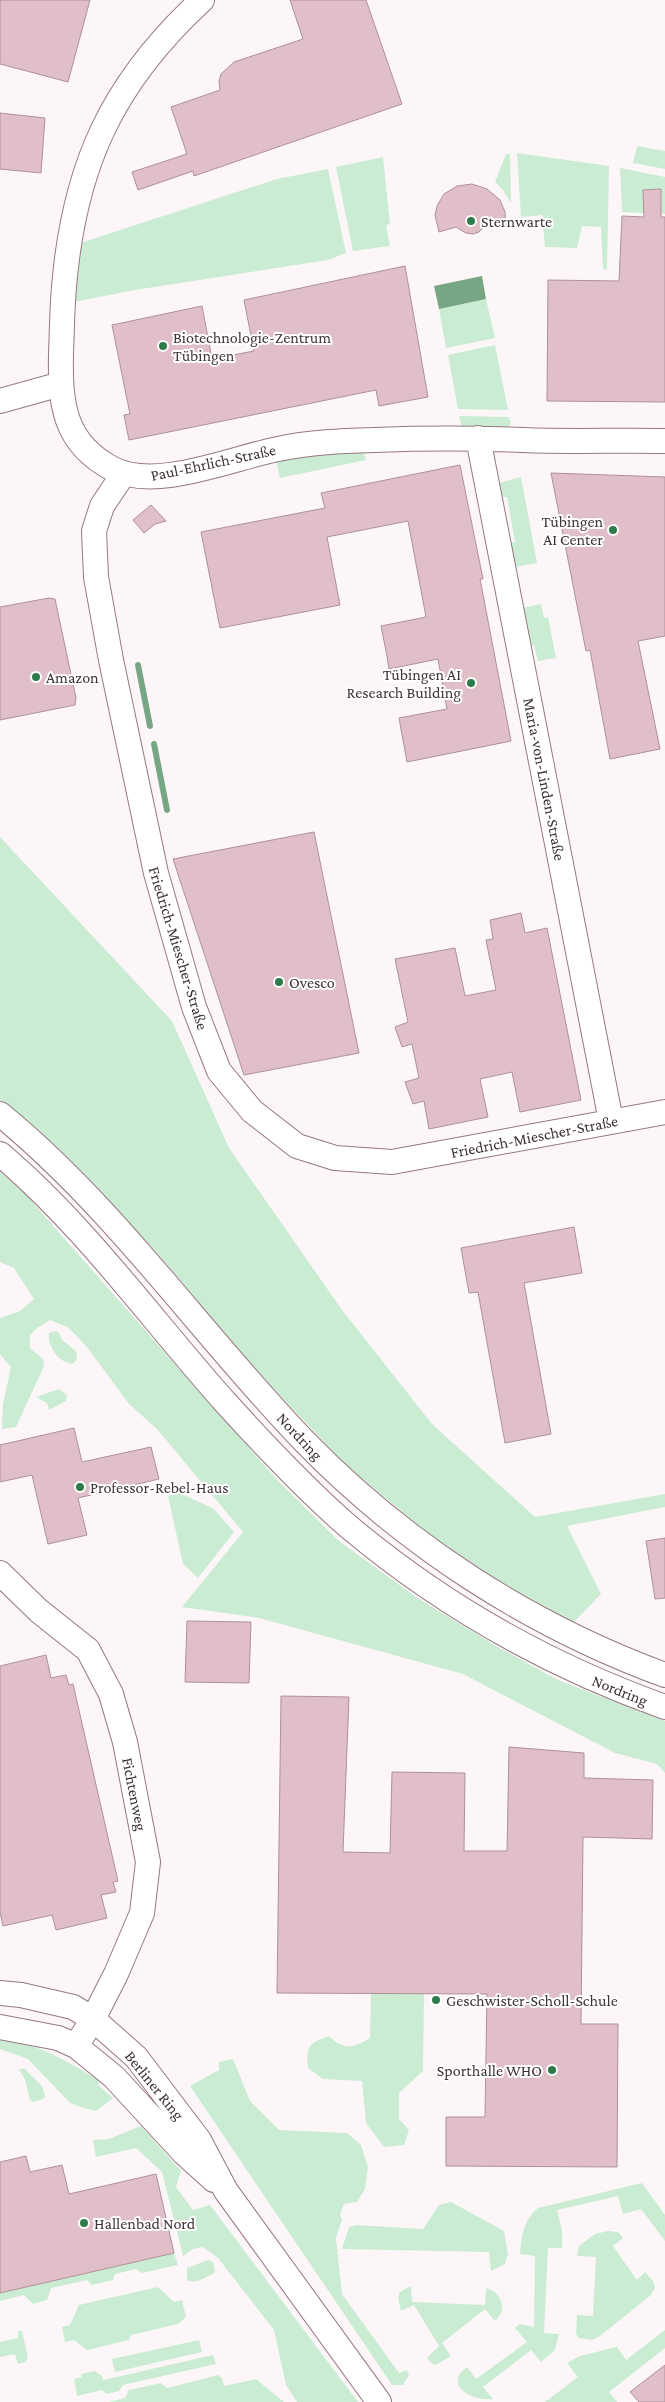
<svg xmlns="http://www.w3.org/2000/svg" width="665" height="2402" font-family="'Crimson Pro',serif">
<style>
.green{fill:#caecd2}
.water{fill:#76a683}
.lines{fill:none;stroke-linecap:round;stroke-linejoin:round}
.stream{stroke:#76a683;stroke-width:6}
.building{fill:#e0bfc9;stroke:#af9099}
.minor-casing{stroke:#967781;stroke-width:26}
.minor{stroke:#fff;stroke-width:24}
.poi-dot{fill:#2e7b4a;stroke:#fff;stroke-width:2}
.labels{text-anchor:middle;stroke-width:4;stroke-linejoin:round;paint-order:stroke}
.poi-label{font-size:16px;fill:#3f3236;stroke:#fff;text-anchor:start}
.street-label{font-size:16px;fill:#3f3236;stroke:#fff}
</style>
<rect width="100%" height="100%" fill="#fdf6f8"/>
<path class="green" d="M 637,146 L 665,151 L 665,169 L 633,163 Z
M 517,153 L 609,166 L 607,270 L 603,269 L 601,227 L 582,226 L 577,248 L 545,247 L 542,215 L 521,217 Z
M 506,154 L 510,154 L 511,203 L 503,190 L 495,182 Z
M 383,157 L 390,224 L 386,225 L 390,246 L 353,251 L 336,167 Z
M 620,168 L 665,177 L 665,214 L 622,212 Z
M 328,169 L 346,253 L 328,260 L 135,290 L 63,304 L 68,247 L 277,179 Z
M 486,299 L 495,338 L 446,348 L 439,309 Z
M 495,345 L 508,410 L 458,409 L 448,355 Z
M 459,416 L 509,417 L 511,425 L 508,426 L 510,432 L 463,431 Z
M 363,450 L 366,460 L 280,478 L 276,461 Z
M 521,477 L 537,563 L 515,567 L 510,543 L 515,542 L 507,497 L 501,497 L 499,483 Z
M 541,604 L 544,618 L 548,617 L 556,658 L 538,661 L 534,645 L 530,646 L 522,608 Z
M 0,837 L 172,1021 L 229,1148 L 342,1310 L 432,1424 L 535,1517 L 665,1494 L 665,1507 L 567,1526 L 601,1594 L 573,1623 L 503,1583 L 430,1535 L 348,1467 L 263,1378 L 152,1247 L 15,1111 L 0,1100 Z
M 0,1172 L 25,1194 L 280,1483 L 339,1541 L 416,1597 L 496,1646 L 558,1680 L 665,1721 L 665,1773 L 657,1764 L 615,1753 L 463,1674 L 259,1618 L 182,1607 L 243,1532 L 157,1429 L 129,1404 L 87,1347 L 69,1328 L 50,1320 L 37,1328 L 30,1335 L 30,1348 L 43,1359 L 44,1366 L 16,1427 L 2,1429 L 3,1404 L 11,1367 L 0,1354 L 0,1318 L 20,1311 L 34,1299 L 14,1268 L 0,1262 Z
M 56,1331 L 59,1333 L 62,1340 L 76,1351 L 77,1359 L 73,1364 C 59,1363 47,1347 49,1333 Z
M 59,1389 L 67,1395 L 66,1401 L 49,1410 L 47,1403 L 36,1397 Z
M 178,1492 L 214,1509 L 234,1532 L 198,1578 L 183,1564 L 168,1496 Z
M 371,1993 L 424,1993 L 423,2071 L 399,2093 L 399,2119 L 409,2130 L 404,2145 L 384,2147 L 366,2123 L 362,2081 L 323,2079 L 308,2068 C 306,2046 309,2043 329,2036 C 344,2051 353,2048 370,2038 Z
M 0,2038 C 42,2046 64,2059 100,2081 L 98,2085 L 113,2098 L 96,2111 L 83,2108 L 70,2103 L 28,2059 L 0,2049 Z
M 233,2059 L 250,2101 L 279,2130 L 347,2133 L 361,2145 L 368,2167 L 365,2189 L 357,2202 L 344,2204 L 340,2214 L 342,2220 L 336,2238 L 342,2294 L 399,2373 L 407,2370 L 409,2375 L 403,2385 L 392,2385 L 190,2086 L 219,2070 L 219,2062 Z
M 24,2068 L 42,2086 L 45,2096 L 43,2099 L 33,2102 L 30,2100 L 25,2079 L 19,2070 Z
M 141,2126 L 181,2171 L 176,2187 L 193,2210 L 210,2205 L 358,2402 L 297,2402 L 286,2385 L 274,2330 L 218,2258 L 203,2247 L 193,2249 L 183,2256 L 162,2172 L 136,2148 L 96,2157 L 93,2140 L 109,2139 Z
M 642,2183 L 665,2215 L 665,2241 L 641,2209 L 623,2214 L 618,2196 L 557,2210 L 562,2230 L 562,2248 L 548,2248 L 544,2333 L 559,2334 L 555,2350 L 541,2362 L 531,2350 L 483,2387 L 493,2399 C 474,2402 442,2386 467,2367 L 476,2379 L 527,2342 L 515,2328 L 519,2324 L 534,2327 L 535,2256 L 520,2254 C 522,2235 523,2221 538,2208 Z
M 451,2202 L 504,2231 L 508,2254 L 505,2264 L 491,2271 L 489,2252 L 342,2249 L 349,2227 L 356,2225 L 423,2229 L 439,2205 Z
M 608,2231 L 618,2232 L 623,2238 L 613,2246 L 637,2280 L 645,2272 L 653,2281 L 655,2287 L 651,2295 L 600,2336 L 592,2340 L 578,2338 L 576,2333 L 577,2315 L 593,2316 L 596,2257 L 577,2256 L 579,2246 L 595,2234 Z
M 174,2253 L 178,2265 L 142,2273 L 136,2269 L 115,2274 L 113,2280 L 92,2285 L 87,2280 L 51,2288 L 47,2300 L 33,2304 L 24,2295 L 0,2301 L 0,2293 Z
M 208,2260 L 213,2262 L 215,2271 L 213,2274 C 203,2277 198,2285 187,2280 L 187,2268 Z
M 411,2286 L 412,2302 L 485,2305 L 486,2288 C 502,2292 508,2310 495,2321 L 485,2309 L 442,2343 L 451,2356 L 436,2365 L 431,2363 L 427,2358 L 439,2346 L 414,2305 L 401,2311 L 398,2298 L 400,2292 Z
M 158,2287 L 174,2302 L 182,2300 L 186,2317 L 178,2324 L 131,2335 L 129,2340 L 87,2350 L 74,2340 L 65,2342 L 62,2327 L 70,2325 L 79,2305 Z
M 665,2330 L 665,2348 L 609,2392 L 617,2402 L 545,2402 L 578,2377 L 567,2363 L 580,2356 L 617,2347 L 626,2360 Z
M 18,2331 L 22,2331 L 28,2358 L 25,2362 L 18,2364 L 15,2354 L 0,2357 L 0,2342 L 18,2338 Z
M 199,2340 L 202,2352 L 115,2372 L 112,2359 Z
M 213,2355 L 216,2364 L 123,2385 L 119,2391 L 107,2394 L 102,2390 L 77,2396 L 74,2379 L 82,2377 L 81,2374 L 95,2371 L 102,2376 L 103,2380 Z
M 218,2375 L 222,2378 L 224,2386 L 256,2379 L 284,2402 L 108,2402 L 125,2398 L 129,2390 L 161,2383 L 167,2388 Z"/>
<path class="water" d="M 482,276 L 486,299 L 439,309 L 434,286 Z"/>
<g class="lines">
<path class="stream" d="M 138,665 L 150,726
M 154,744 L 167,810"/>
</g>
<path class="building" d="M 0,0 L 90,0 L 68,82 L 0,64 Z
M 290,0 L 366,0 L 402,104 L 194,176 L 193,171 L 138,190 L 132,172 L 187,154 L 171,107 L 220,90 L 219,81 L 221,74 L 234,62 L 303,39 Z
M 0,113 L 45,118 L 41,173 L 0,169 Z
M 472,184 L 487,189 L 500,200 L 505,212 L 506,228 L 487,224 L 479,232 L 473,234 L 466,233 L 456,227 L 439,232 L 435,215 L 437,206 L 444,194 L 457,186 Z
M 661,189 L 661,217 L 665,217 L 665,402 L 547,401 L 548,280 L 619,281 L 622,216 L 644,217 L 643,190 Z
M 405,266 L 428,397 L 379,406 L 376,390 L 129,440 L 124,415 L 130,414 L 112,325 L 202,306 L 212,359 L 254,351 L 244,300 Z
M 460,465 L 483,579 L 480,579 L 511,741 L 407,762 L 399,718 L 447,709 L 438,659 L 389,669 L 387,656 L 381,626 L 426,617 L 408,521 L 327,537 L 340,605 L 220,628 L 201,532 L 325,508 L 321,493 Z
M 551,473 L 665,477 L 665,636 L 638,641 L 660,749 L 610,759 L 590,650 L 586,651 Z
M 151,505 L 166,521 L 155,524 L 144,533 L 133,520 Z
M 49,598 L 55,599 L 76,698 L 75,705 L 0,720 L 0,607 Z
M 314,832 L 359,1053 L 244,1075 L 173,859 Z
M 521,913 L 525,933 L 547,928 L 581,1100 L 520,1112 L 512,1072 L 480,1079 L 488,1117 L 429,1129 L 424,1101 L 413,1104 L 405,1082 L 419,1078 L 412,1044 L 402,1047 L 395,1027 L 408,1022 L 395,959 L 455,948 L 465,996 L 496,990 L 486,940 L 493,939 L 490,920 Z
M 574,1227 L 582,1273 L 524,1283 L 551,1434 L 505,1443 L 478,1292 L 469,1293 L 461,1248 Z
M 74,1428 L 82,1462 L 151,1447 L 159,1479 L 78,1498 L 87,1535 L 48,1544 L 32,1475 L 0,1482 L 0,1445 Z
M 665,1538 L 665,1598 L 655,1599 L 646,1541 Z
M 187,1621 L 251,1622 L 249,1683 L 185,1682 Z
M 46,1655 L 51,1678 L 66,1675 L 69,1685 L 73,1684 L 118,1881 L 113,1882 L 116,1892 L 101,1895 L 107,1918 L 56,1930 L 52,1915 L 3,1926 L 0,1912 L 0,1666 Z
M 281,1696 L 349,1697 L 343,1852 L 390,1853 L 392,1772 L 465,1773 L 464,1851 L 507,1851 L 509,1747 L 584,1753 L 584,1778 L 653,1780 L 652,1839 L 583,1837 L 581,2024 L 618,2024 L 617,2167 L 446,2166 L 446,2117 L 485,2117 L 487,1994 L 277,1993 Z
M 26,2156 L 30,2172 L 62,2165 L 69,2194 L 156,2174 L 174,2253 L 0,2293 L 0,2162 Z
M 665,2365 L 665,2402 L 639,2402 L 630,2392 Z"/>
<g class="lines">
<defs>
<path id="minor" d="M 202,0 C 112,83 74,166 64,287 C 62,309 62,331 61,353 C 60,403 63,443 113,469 C 156,491 232,458 278,449 C 310,442 343,441 375,440 C 425,438 473,438 523,440 C 570,442 618,440 665,441
M 0,401 L 61,384
M 478,438 L 611,1121
M 124,473 L 102,506 L 94,531 L 96,577 L 111,660 L 156,873 L 194,1007 L 219,1071 L 252,1111 L 297,1146 L 335,1158 L 392,1162 L 665,1112
M 0,1114 C 116,1209 201,1334 304,1441 C 405,1545 529,1625 665,1675
M 0,1154 C 86,1227 151,1319 225,1402 C 264,1445 305,1489 349,1527 C 443,1606 550,1666 665,1707
M 0,1573 L 39,1611 L 88,1650 L 111,1694 L 125,1742 L 148,1862 L 142,1913 L 116,1974 L 93,2019 L 76,2046
M 0,1993 L 21,1995 L 73,2007 L 93,2019 L 136,2057 L 199,2140 L 226,2191 L 379,2402
M 0,2027 L 58,2038 L 76,2046 L 114,2077 L 184,2153 L 214,2180"/>
</defs>
<use href="#minor" class="minor-casing"/>
<use href="#minor" class="minor"/>
</g>
<g class="poi-dot">
<circle cx="471" cy="221" r="5"/>
<circle cx="163" cy="346" r="5"/>
<circle cx="613" cy="530" r="5"/>
<circle cx="36" cy="677" r="5"/>
<circle cx="471" cy="683" r="5"/>
<circle cx="279" cy="982" r="5"/>
<circle cx="80" cy="1487" r="5"/>
<circle cx="436" cy="2000" r="5"/>
<circle cx="552" cy="2070" r="5"/>
<circle cx="84" cy="2223" r="5"/>
</g>
<g class="labels">
<g class="poi-label">
<text x="481" y="227">Sternwarte</text>
<text x="173" y="343">Biotechnologie-Zentrum<tspan x="173" dy="18">Tübingen</tspan></text>
<text x="603" y="527" text-anchor="end">Tübingen<tspan x="603" dy="18">AI Center</tspan></text>
<text x="461" y="680" text-anchor="end">Tübingen AI<tspan x="461" dy="18">Research Building</tspan></text>
<text x="46" y="683">Amazon</text>
<text x="289" y="988">Ovesco</text>
<text x="90" y="1493">Professor-Rebel-Haus</text>
<text x="446" y="2006">Geschwister-Scholl-Schule</text>
<text x="542" y="2076" text-anchor="end">Sporthalle WHO</text>
<text x="94" y="2229">Hallenbad Nord</text>
</g>
<g class="street-label">
<text transform="translate(213 462) rotate(-12)" y="6">Paul-Ehrlich-Straße</text>
<text transform="translate(545 779) rotate(79)" y="6">Maria-von-Linden-Straße</text>
<text transform="translate(179 948) rotate(73)" y="6">Friedrich-Miescher-Straße</text>
<text transform="translate(534 1136) rotate(-11)" y="6">Friedrich-Miescher-Straße</text>
<text transform="translate(300 1436) rotate(47)" y="6">Nordring</text>
<text transform="translate(620 1690) rotate(22)" y="6">Nordring</text>
<text transform="translate(135 1794) rotate(79)" y="6">Fichtenweg</text>
<text transform="translate(155 2085) rotate(51)" y="6">Berliner Ring</text>
</g>
</g>
</svg>
